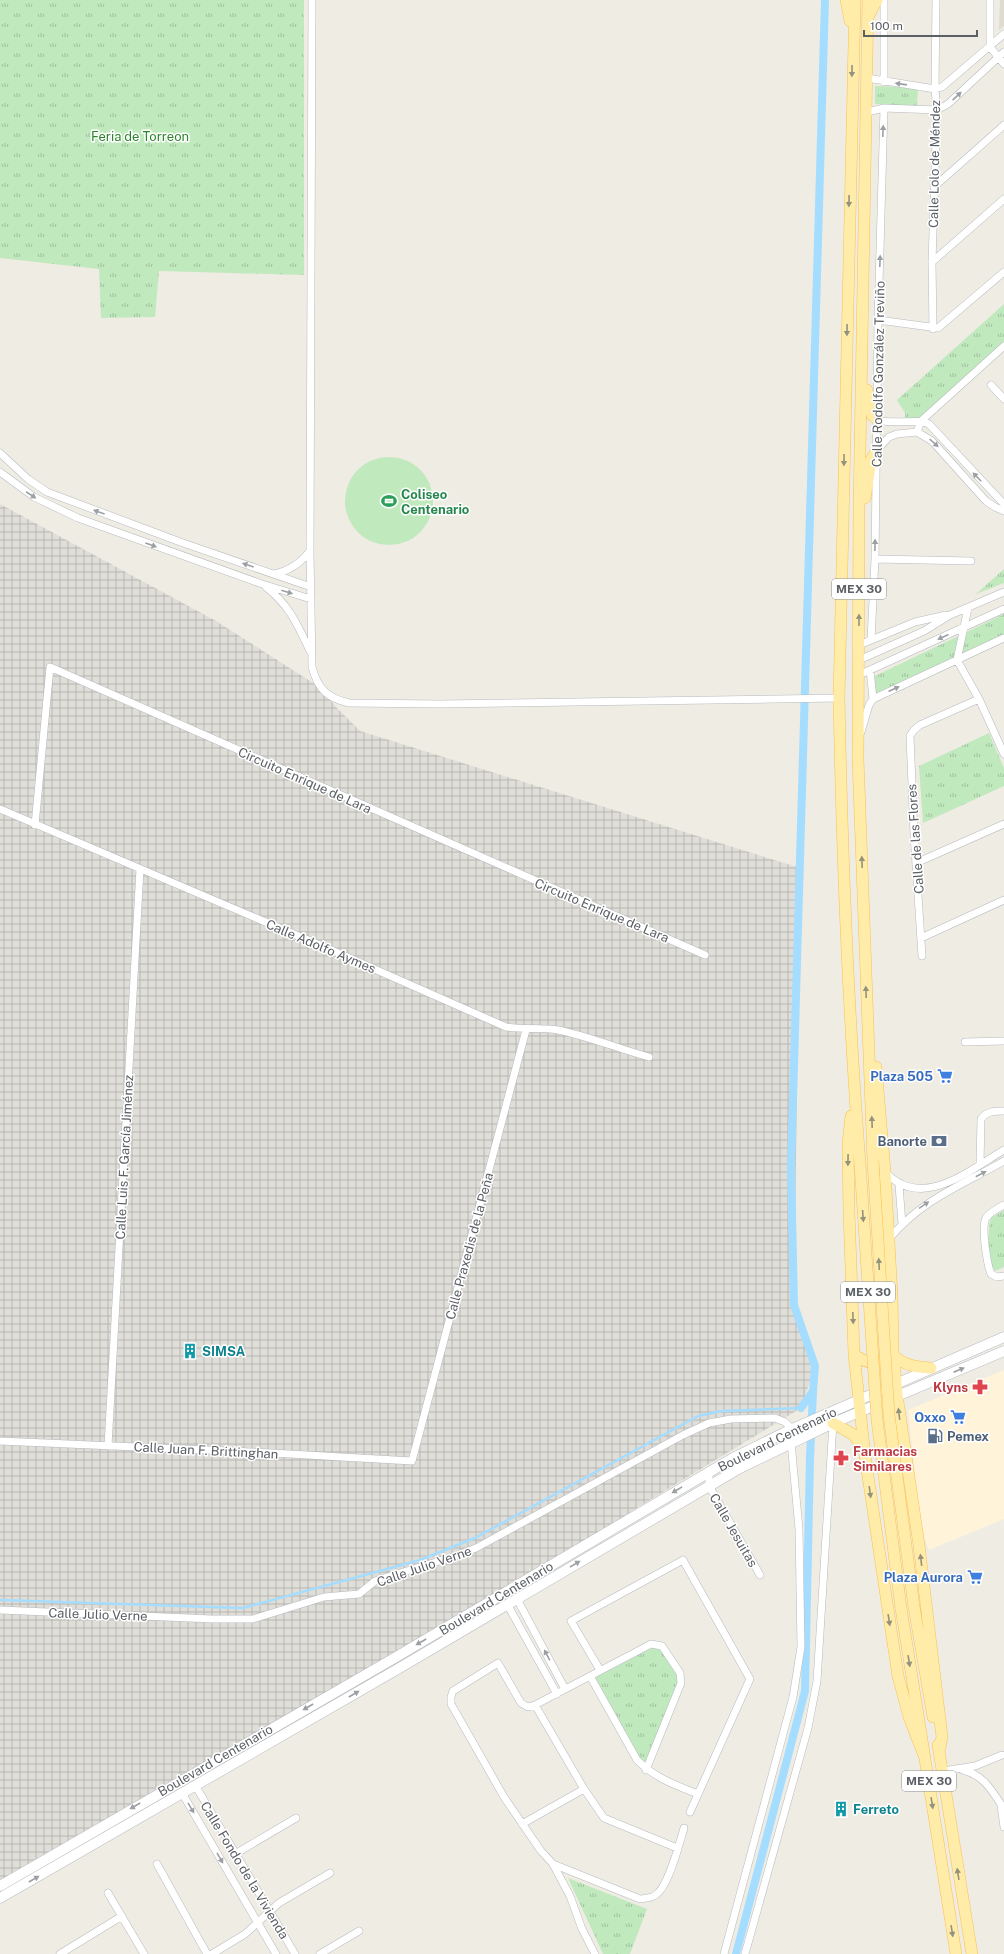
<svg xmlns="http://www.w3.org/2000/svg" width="1004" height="1954" font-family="'Public Sans',sans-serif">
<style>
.commercial{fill:#fff4d9}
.industrial{fill:url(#industrial-grid)}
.education{fill:#dfdbd2}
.grass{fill:url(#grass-tufts)}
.pitch{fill:#c1e9be}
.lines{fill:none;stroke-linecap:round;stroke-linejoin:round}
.stream{stroke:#a4ddff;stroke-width:2.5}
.canal{stroke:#a4ddff;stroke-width:8}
.street-casing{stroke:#b6babf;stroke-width:8}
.secondary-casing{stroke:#b7bbc1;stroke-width:11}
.primary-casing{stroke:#fbc150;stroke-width:12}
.street{stroke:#fff;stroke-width:7}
.secondary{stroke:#fff;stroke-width:10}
.primary{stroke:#ffeca9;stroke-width:11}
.primary-bridge-casing{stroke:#fbc150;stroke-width:12;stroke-linecap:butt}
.primary-bridge{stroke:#ffeca9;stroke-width:11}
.oneway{fill:#94917d}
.oneway2{fill:#9da0a3}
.labels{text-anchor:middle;stroke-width:3;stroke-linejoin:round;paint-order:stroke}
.shield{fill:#fff;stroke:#8c9093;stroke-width:1}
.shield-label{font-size:12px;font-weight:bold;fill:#5b6065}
.park-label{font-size:13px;fill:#2f822e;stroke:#fff}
.street-label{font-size:13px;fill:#5b6065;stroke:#fff}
.leisure-label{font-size:13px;font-weight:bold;fill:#27864d;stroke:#fff;text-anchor:start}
.shop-label{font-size:13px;font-weight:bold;fill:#366cbe;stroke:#fff;text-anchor:end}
.service-label{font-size:13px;font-weight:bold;fill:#4e5e75;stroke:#fff;text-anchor:end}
.culture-label{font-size:13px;font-weight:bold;fill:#0d838f;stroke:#fff;text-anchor:start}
.health-label{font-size:13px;font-weight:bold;fill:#be3a42;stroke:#fff;text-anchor:end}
</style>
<defs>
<pattern id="industrial-grid" width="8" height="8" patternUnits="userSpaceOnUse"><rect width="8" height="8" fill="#e0ded8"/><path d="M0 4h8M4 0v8" fill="none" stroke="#b9b7b3"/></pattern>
<pattern id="grass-tufts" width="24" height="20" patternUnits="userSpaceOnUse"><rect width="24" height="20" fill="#c1e9be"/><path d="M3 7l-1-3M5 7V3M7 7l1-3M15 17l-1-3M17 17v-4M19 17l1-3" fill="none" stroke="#a0c09e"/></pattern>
</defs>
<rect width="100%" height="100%" fill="#efece3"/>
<path class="commercial" d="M 1004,1370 L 1004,1519 L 929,1550 L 921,1529 L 908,1410 Z"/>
<path class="industrial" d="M 0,504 L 216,621 L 324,690 L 334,705 L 360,731 L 800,868 L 794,1305 L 815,1366 L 801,1408 L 635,1509 L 518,1592 L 0,1894 Z"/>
<path class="education" d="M 1000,0 L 1004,0 L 1004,26 L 999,30 Z"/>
<path class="grass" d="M 0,0 L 304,0 L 304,275 L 159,271 L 155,317 L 101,318 L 99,269 L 0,258 Z
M 875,86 L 918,88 L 917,106 L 875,104 Z
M 1004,304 L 1004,345 L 921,420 L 905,421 L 905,413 L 897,400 Z
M 1004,569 L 1004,583 L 976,594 Z
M 1004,614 L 1004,636 L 876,695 L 873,677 Z
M 989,733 L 1004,768 L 1004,786 L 923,823 L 919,766 Z
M 1004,1210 L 1004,1267 L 995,1271 C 987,1261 987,1230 991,1218 Z
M 652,1648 L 662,1650 L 676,1673 L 678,1682 L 645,1766 L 638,1758 L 594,1678 Z
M 568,1878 L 647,1909 L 630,1954 L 603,1954 Z"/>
<path class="pitch" d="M345 501a44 44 0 1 1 88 0a44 44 0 1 1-88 0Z"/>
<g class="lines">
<path class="stream" d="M 0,1600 L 243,1608 L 420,1560 L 475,1538 L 698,1416 L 722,1411 L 801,1408"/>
<path class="canal" d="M 801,1408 L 813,1391 L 815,1366 L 794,1305 L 791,1168 L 825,0
M 736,1954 L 805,1691 L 810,1458 L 813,1392"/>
<defs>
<path id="street" d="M 312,0 L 310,551 L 312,667 C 318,689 327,698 349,703 L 440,704 L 839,698
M 990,0 L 990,47 L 1004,64
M 867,78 L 935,89 L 942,87 L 1004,34
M 884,82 L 884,0
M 867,112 L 884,108 L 937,110 L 948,104 L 1004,52
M 934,187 L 1004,125
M 932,262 L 1004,199
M 878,320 L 938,328 L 1004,272
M 933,329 L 932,262 L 937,110 L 935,89 L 936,0
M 991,385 L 1004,399
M 878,420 C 893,425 918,418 929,424 L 1004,504
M 917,432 L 921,421 L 1004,346
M 877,450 L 889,437 L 897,434 L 917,432 L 932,441 L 986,501 L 995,507 L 1004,511
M 0,453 L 28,479 L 47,492 L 183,543 L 311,587
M 0,472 L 34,497 L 78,518 L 262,584 L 311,599
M 875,559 L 971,561
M 274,574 C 289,571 300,564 310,551
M 266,587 C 290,606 297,624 310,651
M 968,608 L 957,660 L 979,699 L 1004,754
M 871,640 L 875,559 L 878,320 L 884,108
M 859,645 L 915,622 L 946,615
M 859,660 L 924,631 L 950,615 L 1004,592
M 870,670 L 873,699
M 859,675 L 1004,609
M 861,732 L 869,705 L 873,699 L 1004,638
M 0,809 L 329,949 L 506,1027 C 523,1030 540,1027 558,1030 C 587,1036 620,1049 649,1057
M 35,825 L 50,667 L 705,955
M 916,863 L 1004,824
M 921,938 L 1004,900
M 922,956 L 914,834 L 910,736 L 914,730 L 920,725 L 979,699
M 965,1042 L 1004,1041
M 980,1164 L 981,1119 C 987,1111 994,1111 1004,1111
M 885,1172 C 922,1211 968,1171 1004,1150
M 899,1185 L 902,1224
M 1004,1205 C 998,1208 990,1212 986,1218 C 981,1227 987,1264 991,1274 L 997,1277 L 1004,1276
M 889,1239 C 921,1200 962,1185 1004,1161
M 0,1441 L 272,1453 L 412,1461 L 526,1030
M 108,1446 L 140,869
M 709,1472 L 709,1486 L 760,1575
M 517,1599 L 565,1689
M 507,1604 L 557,1694
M 0,1610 L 212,1619 L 253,1619 L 324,1597 L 359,1594 L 375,1581 L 387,1577 L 456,1556 L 476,1548 L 683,1435 L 709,1423 L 731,1419 L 775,1418 L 785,1422 L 792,1429
M 600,1670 L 571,1621 L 683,1560 L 750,1679 L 690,1812
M 590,1676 L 637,1760 C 655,1778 675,1785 698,1794
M 535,1705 L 651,1644 L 662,1646 L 680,1673 L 681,1683 L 646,1770
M 963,1770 C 984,1775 993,1792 1004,1809
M 943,1771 L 975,1766 L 1002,1755
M 195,1785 L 295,1954
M 182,1793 L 276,1954
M 1001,1805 L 1004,1827
M 522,1824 L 584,1789
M 235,1854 L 296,1818
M 157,1864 L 207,1954
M 553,1864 L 640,1899 C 647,1898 654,1898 659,1892 C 670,1880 679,1845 684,1828
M 108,1893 L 144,1954
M 60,1954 L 122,1916
M 212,1954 L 245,1934 L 279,1903 L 330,1873
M 320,1954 L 359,1931
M 595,1954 L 582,1929 L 570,1896 L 553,1864 L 541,1851 L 504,1797 L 451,1704 L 451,1697 L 453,1691 L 498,1663 L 521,1703 L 528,1707 L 535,1705 L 584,1789 L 604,1818 L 677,1848
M 724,1954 L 793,1697 L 801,1647 L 799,1529 L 791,1442
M 745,1954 L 808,1728 L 817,1681 L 833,1423"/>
<path id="secondary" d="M 0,1886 L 391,1660 L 733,1458 L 792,1429 L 1004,1337
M 0,1898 L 396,1670 L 740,1468 L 833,1423 L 1004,1351"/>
<path id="primary" d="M 846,0 L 850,21
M 855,0 L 839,698 C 842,853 848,1009 860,1164
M 868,0 L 859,509 L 858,759 L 873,1161
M 868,17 L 877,0
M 867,390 L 872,415 L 878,420
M 865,498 L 871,460 L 877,450
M 876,1067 L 885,1172 L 892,1296 L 893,1350 L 897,1395 L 919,1545 L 942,1737 L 939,1752
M 851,1116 L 848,1144 L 849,1211 L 854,1354 L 865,1456 L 898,1676 L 909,1717 L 925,1758
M 854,1354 C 865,1364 882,1367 891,1352
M 894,1356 C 906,1366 916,1367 931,1368
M 833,1423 L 854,1435 L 863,1450
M 914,1607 L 933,1717
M 901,1608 L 956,1954
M 938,1745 L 972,1954"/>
</defs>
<use href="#street" class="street-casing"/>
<use href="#secondary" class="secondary-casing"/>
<use href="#primary" class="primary-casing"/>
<use href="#street" class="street"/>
<use href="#secondary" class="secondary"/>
<use href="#primary" class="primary"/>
<defs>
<path id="primary-bridge" d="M 873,1161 L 889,1415 L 914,1607
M 860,1164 L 877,1420 L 901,1608"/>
</defs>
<use href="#primary-bridge" class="primary-bridge-casing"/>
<use href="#primary-bridge" class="primary-bridge"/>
</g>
<defs><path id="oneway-solid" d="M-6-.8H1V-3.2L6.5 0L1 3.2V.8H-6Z"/></defs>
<g class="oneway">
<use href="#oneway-solid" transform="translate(852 71) rotate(91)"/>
<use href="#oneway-solid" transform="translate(849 201) rotate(91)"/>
<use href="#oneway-solid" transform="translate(847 330) rotate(91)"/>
<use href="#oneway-solid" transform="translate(844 460) rotate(91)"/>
<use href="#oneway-solid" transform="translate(859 620) rotate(-90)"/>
<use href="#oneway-solid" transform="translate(862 862) rotate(-92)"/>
<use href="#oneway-solid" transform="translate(866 992) rotate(-92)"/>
<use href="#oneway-solid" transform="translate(872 1122) rotate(-92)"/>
<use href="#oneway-solid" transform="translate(848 1160) rotate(91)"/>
<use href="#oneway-solid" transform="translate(863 1216) rotate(86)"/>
<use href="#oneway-solid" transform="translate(879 1264) rotate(-93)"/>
<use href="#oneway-solid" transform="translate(853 1318) rotate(88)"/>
<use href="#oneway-solid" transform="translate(899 1414) rotate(-97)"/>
<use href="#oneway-solid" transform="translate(870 1492) rotate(82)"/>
<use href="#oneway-solid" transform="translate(921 1560) rotate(-97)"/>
<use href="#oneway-solid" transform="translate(889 1620) rotate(81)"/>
<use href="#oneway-solid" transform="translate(909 1661) rotate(81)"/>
<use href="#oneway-solid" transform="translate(932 1803) rotate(81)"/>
<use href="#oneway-solid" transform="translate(958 1874) rotate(-99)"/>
<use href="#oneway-solid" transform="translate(952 1931) rotate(81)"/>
</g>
<g class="oneway2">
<use href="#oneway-solid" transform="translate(901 84) rotate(-172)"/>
<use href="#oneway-solid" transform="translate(957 96) rotate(-43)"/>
<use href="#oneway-solid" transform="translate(883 131) rotate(-88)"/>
<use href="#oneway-solid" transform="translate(880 261) rotate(-88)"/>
<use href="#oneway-solid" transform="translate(934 443) rotate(42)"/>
<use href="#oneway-solid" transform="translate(977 477) rotate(-134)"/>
<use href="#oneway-solid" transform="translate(31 495) rotate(33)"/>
<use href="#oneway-solid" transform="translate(99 512) rotate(-160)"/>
<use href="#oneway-solid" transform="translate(151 545) rotate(20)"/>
<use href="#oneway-solid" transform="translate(875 545) rotate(-89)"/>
<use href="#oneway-solid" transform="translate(248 565) rotate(-161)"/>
<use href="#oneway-solid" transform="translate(287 592) rotate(17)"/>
<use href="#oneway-solid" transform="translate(943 637) rotate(155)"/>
<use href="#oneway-solid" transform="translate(894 689) rotate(-25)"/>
<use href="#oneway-solid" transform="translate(981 1174) rotate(-28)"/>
<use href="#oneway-solid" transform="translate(924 1205) rotate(-34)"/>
<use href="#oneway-solid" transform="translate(959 1370) rotate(-23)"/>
<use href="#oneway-solid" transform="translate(677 1490) rotate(149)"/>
<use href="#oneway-solid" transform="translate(575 1564) rotate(-31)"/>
<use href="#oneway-solid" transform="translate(421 1642) rotate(150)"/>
<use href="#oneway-solid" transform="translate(547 1655) rotate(-118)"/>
<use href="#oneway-solid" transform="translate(354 1694) rotate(-30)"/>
<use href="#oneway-solid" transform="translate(308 1707) rotate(150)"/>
<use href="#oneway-solid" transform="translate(135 1806) rotate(150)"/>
<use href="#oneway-solid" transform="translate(191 1808) rotate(59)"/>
<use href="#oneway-solid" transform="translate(220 1858) rotate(60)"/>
<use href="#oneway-solid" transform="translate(34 1879) rotate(-30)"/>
</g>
<defs>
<symbol id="stadium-bare" viewBox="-9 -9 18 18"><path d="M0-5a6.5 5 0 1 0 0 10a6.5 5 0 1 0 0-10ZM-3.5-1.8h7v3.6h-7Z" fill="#2e9e5b" stroke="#fff" stroke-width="2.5" paint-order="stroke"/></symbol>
<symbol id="supermarket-bare" viewBox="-9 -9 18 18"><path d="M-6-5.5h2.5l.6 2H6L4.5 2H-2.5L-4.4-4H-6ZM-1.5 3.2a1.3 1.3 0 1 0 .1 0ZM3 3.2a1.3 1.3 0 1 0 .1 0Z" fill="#3f7fe0" stroke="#fff" stroke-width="2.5" paint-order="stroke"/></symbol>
<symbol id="bank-bare" viewBox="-9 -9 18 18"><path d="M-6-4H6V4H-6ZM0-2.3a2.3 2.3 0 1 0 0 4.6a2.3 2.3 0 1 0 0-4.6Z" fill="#5c6f8a" stroke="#fff" stroke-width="2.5" paint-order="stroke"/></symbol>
<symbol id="building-bare" viewBox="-9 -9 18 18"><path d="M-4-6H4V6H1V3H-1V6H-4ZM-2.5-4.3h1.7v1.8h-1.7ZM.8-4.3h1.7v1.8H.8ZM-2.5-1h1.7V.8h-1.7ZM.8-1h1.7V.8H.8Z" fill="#0f9aa8" stroke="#fff" stroke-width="2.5" paint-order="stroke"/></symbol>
<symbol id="pharmacy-bare" viewBox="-9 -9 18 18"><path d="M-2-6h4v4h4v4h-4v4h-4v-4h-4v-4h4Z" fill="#e0444e" stroke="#fff" stroke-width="2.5" paint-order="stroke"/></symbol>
<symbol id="fuel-bare" viewBox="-9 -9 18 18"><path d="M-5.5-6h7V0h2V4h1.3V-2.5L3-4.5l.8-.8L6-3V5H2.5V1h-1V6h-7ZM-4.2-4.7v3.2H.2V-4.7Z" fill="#5c6f8a" stroke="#fff" stroke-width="2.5" paint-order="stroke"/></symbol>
</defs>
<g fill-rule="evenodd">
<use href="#stadium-bare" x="378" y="490" width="22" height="22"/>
<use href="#supermarket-bare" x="934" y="1065" width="22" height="22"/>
<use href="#bank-bare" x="928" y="1130" width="22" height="22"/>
<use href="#building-bare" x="179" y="1340" width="22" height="22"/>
<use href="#pharmacy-bare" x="969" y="1376" width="22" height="22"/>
<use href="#supermarket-bare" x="947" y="1406" width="22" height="22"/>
<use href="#fuel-bare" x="924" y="1425" width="22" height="22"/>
<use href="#pharmacy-bare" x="830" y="1447" width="22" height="22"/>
<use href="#supermarket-bare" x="964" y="1566" width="22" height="22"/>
<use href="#building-bare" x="830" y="1798" width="22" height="22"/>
</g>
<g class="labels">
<g class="shield">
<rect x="832" y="579" width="54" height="20" rx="3"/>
<rect x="841" y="1282" width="54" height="20" rx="3"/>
<rect x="902" y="1771" width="54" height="20" rx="3"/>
</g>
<g class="shield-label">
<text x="859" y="593">MEX 30</text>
<text x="868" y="1296">MEX 30</text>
<text x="929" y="1785">MEX 30</text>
</g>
<g class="park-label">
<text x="140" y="141">Feria de Torreon</text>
</g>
<g class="street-label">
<text transform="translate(934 164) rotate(-89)" y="5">Calle Lolo de Méndez</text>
<text transform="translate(878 374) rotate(-89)" y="5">Calle Rodolfo González Treviño</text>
<text transform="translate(305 780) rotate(24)" y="5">Circuito Enrique de Lara</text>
<text transform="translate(915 839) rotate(-94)" y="5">Calle de las Flores</text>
<text transform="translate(602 910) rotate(23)" y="5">Circuito Enrique de Lara</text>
<text transform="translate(321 946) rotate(23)" y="5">Calle Adolfo Aymes</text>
<text transform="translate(124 1157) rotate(-87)" y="5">Calle Luis F. García Jiménez</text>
<text transform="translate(469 1246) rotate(-75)" y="5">Calle Praxedis de la Peña</text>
<text transform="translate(777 1439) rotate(-26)" y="5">Boulevard Centenario</text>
<text transform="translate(206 1450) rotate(3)" y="5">Calle Juan F. Brittinghan</text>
<text transform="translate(734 1530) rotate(60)" y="5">Calle Jesuitas</text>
<text transform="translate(424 1566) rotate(-19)" y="5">Calle Julio Verne</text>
<text transform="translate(496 1598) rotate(-31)" y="5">Boulevard Centenario</text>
<text transform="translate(98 1614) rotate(2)" y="5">Calle Julio Verne</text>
<text transform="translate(215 1760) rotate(-30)" y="5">Boulevard Centenario</text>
<text transform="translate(245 1870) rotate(59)" y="5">Calle Fondo de la Vivienda</text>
</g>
<g class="leisure-label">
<text x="401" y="499">Coliseo<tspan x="401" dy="15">Centenario</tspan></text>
</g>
<g class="shop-label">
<text x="933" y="1081">Plaza 505</text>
<text x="946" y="1422">Oxxo</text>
<text x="963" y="1582">Plaza Aurora</text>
</g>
<g class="service-label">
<text x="927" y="1146">Banorte</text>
<text x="947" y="1441" text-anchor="start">Pemex</text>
</g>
<g class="culture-label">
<text x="202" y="1356">SIMSA</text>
<text x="853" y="1814">Ferreto</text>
</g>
<g class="health-label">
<text x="968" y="1392">Klyns</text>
<text x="853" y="1456" text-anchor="start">Farmacias<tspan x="853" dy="15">Similares</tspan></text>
</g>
</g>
<path d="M864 30v6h113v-6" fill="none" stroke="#5b6065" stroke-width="2"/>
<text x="870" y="30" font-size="12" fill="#5b6065" stroke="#ffffff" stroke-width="3" paint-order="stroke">100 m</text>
</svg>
